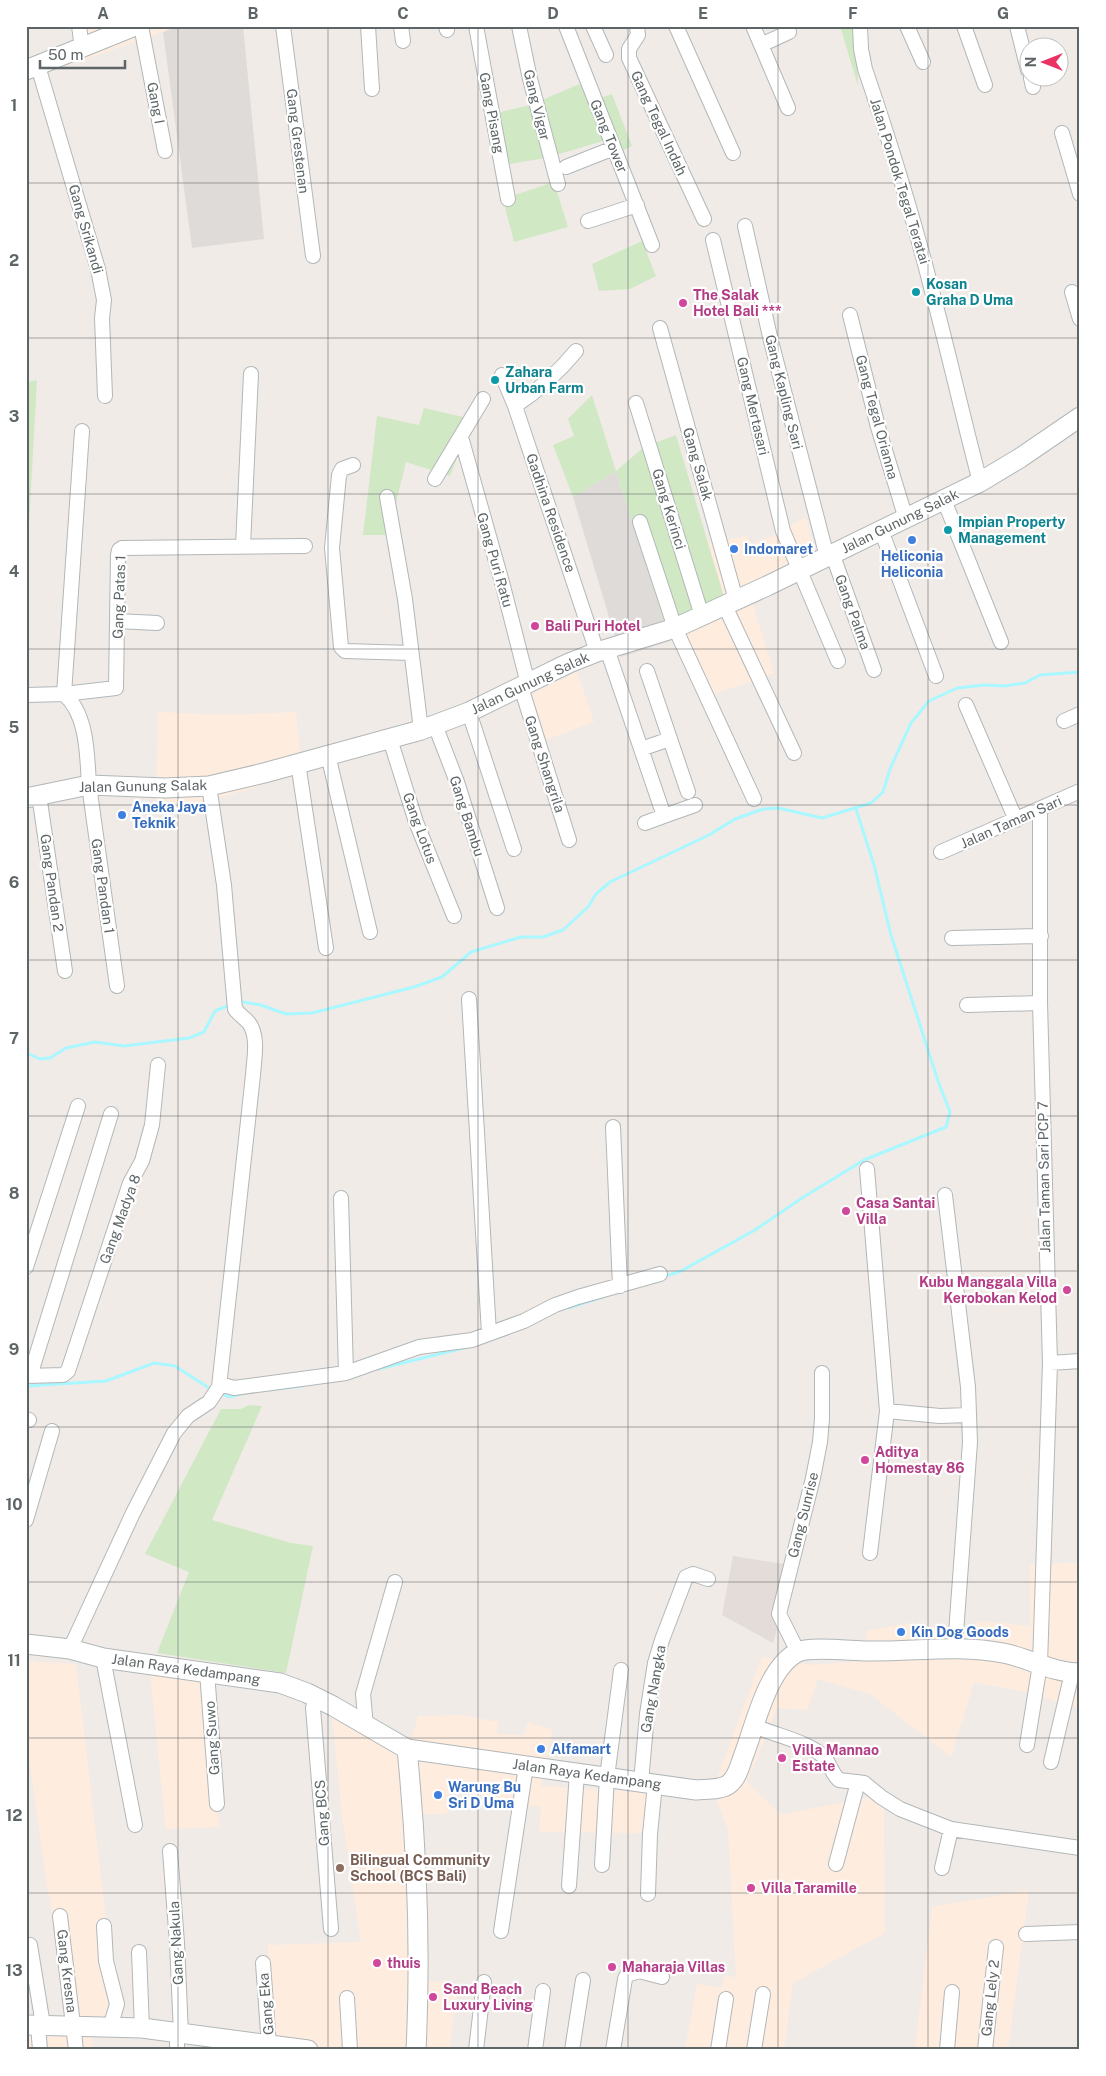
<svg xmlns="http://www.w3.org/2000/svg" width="1106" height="2076" font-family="'Public Sans',sans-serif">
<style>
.commercial{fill:#feecde}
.industrial{fill:#dfdbd9}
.education{fill:#e3dcd8}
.green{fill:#d0e8c4}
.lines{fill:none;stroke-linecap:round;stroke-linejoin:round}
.stream{stroke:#a9f7ff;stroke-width:3}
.street-casing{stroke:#b2b7b9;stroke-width:16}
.secondary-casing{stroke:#b1b7b9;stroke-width:21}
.street{stroke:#fff;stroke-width:14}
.secondary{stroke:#fff;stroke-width:19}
.grid{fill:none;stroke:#5e6567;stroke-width:1;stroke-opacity:0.55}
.culture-dot{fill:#0f9aa8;stroke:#fff;stroke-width:2}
.hotel-dot{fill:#d1479c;stroke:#fff;stroke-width:2}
.shop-dot{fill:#3f7fe0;stroke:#fff;stroke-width:2}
.education-dot{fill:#8d6e63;stroke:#fff;stroke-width:2}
.labels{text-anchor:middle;stroke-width:4.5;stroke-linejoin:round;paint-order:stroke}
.street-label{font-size:14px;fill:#5e6567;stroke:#fff}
.culture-label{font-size:14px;font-weight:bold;fill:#0d838f;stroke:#fff;text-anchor:start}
.hotel-label{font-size:14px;font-weight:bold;fill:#b23c85;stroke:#fff;text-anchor:start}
.shop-label{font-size:14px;font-weight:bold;fill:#366cbe;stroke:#fff;text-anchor:start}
.education-label{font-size:14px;font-weight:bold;fill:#785e54;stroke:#fff;text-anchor:start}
.neatline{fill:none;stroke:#5e6567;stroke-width:2}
.grid-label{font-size:16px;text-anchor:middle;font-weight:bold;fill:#5e6567}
</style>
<rect width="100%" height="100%" fill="#f1ebe7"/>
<path class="commercial" d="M 73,26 L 179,26 L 78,62 Z
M 806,517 L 820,572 L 752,602 L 774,673 L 706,697 L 683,636 L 729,614 L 708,543 L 747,536 L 751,545 L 772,536 Z
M 577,672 L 594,722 L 534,744 L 518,700 Z
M 158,712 L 225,715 L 296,712 L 302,773 L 205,802 L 156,803 Z
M 1080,1562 L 1080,1708 L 1029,1693 L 974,1682 L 951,1757 L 870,1694 L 818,1679 L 807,1710 L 777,1708 L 747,1782 L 781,1815 L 884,1794 L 885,1933 L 793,1983 L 784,2050 L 685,2050 L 697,1984 L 722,1988 L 724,1976 L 736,1977 L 728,1829 L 713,1790 L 762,1657 L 813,1665 L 862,1661 L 867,1631 L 909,1623 L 973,1633 L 977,1621 L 1030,1626 L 1030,1565 Z
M 26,1661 L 76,1664 L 118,2022 L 73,2022 L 47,1886 L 26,1737 Z
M 150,1674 L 206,1682 L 219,1827 L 166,1829 Z
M 332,1713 L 408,1753 L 418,1716 L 462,1715 L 498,1722 L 497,1734 L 523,1735 L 528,1722 L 553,1730 L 541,1786 L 652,1793 L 649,1833 L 539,1832 L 541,1807 L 516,1804 L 450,1788 L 447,1814 L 411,1814 L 417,1980 L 459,1984 L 449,2050 L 269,2050 L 268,1945 L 361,1942 L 342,1816 Z
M 1029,1890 L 1008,2050 L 915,2050 L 932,1907 Z
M 26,2035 L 92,2036 L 93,2050 L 26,2050 Z"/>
<path class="industrial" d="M 179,26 L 243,26 L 264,239 L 192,248 L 163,32 Z
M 616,471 L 670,641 L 621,657 L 573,497 Z"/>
<path class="education" d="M 733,1556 L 796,1566 L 773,1643 L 722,1615 Z"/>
<path class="green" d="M 840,26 L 856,26 L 858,86 Z
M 582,83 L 589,102 L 612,94 L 632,146 L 609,157 L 603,141 L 546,158 L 497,166 L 488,115 L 530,105 Z
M 554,182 L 568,227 L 514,242 L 503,199 Z
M 642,241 L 656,276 L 630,289 L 599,291 L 592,264 Z
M 37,380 L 26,581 L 26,383 Z
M 592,395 L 616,471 L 644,447 L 676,435 L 729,614 L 670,641 L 616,471 L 573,497 L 553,445 L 574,436 L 568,419 Z
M 424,408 L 472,419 L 450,476 L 406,462 L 388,535 L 363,535 L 377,416 L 419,425 Z
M 249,1405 L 262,1406 L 212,1520 L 291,1543 L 313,1546 L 286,1673 L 157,1653 L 189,1572 L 145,1554 L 221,1409 L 241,1409 Z"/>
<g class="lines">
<path class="stream" d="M 243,1002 L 261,1005 L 286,1014 L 312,1013 L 414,987 L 442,977 L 471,952 L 521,937 L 543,937 L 563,930 L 588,907 L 596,894 L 610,882 L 709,835 L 735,819 L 763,809 L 778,808 L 822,818 L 871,803 L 883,792 L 890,769 L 911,723 L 929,701 L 957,688 L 984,685 L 1004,686 L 1025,683 L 1040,675 L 1080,672
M 26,1054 L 29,1054 L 40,1059 L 50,1058 L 66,1048 L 95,1042 L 124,1046 L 189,1038 L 204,1032 L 215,1011 L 230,1005
M 663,1277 L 681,1271 L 755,1230 L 802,1198 L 864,1160 L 946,1127 L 950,1112 L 938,1081 L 891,935 L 874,865 L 856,809
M 568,1308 L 603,1297
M 378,1369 L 472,1346
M 26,1386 L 106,1381 L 154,1363 L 175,1366 L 212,1390
M 268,1390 L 302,1386
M 220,1393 L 229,1397 L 245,1393"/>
<defs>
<path id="street" d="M 79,26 L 82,48
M 141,26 L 165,151
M 283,26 L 313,256
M 368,26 L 372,89
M 401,26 L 403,41
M 446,26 L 447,30
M 476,26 L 508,199
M 519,26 L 530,79 L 558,184
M 566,26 L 652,245
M 593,26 L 606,55
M 637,26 L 638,35 L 629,49 L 629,58 L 704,219
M 676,26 L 733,153
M 753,26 L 788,108
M 860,26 L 861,49 L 865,69 C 890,142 913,216 932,291 C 949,354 963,418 980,482
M 907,26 L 923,62
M 964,26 L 985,85
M 1017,26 L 1028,70
M 761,45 L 789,32
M 38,66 L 98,269 L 104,300 L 102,318 L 105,396
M 1031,78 L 1033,87
M 1062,133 L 1080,194
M 566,167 L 614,148
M 588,221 L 637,205
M 745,226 L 771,341 L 827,557
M 713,240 L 783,531 L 838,661
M 1072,292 L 1080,319
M 850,315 L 878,427 L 906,519
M 660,328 L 736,600
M 502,375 L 515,406 L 597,652
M 636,403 L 702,616
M 515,406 C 539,390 558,373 576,351
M 461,437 L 503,586 L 528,684
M 353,465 L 342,469 L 339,475 L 332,548 L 341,647 L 345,651 L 411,653
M 435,479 L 483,399
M 387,497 L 405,599 L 421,730
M 944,500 L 1001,642
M 640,522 L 675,628 L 754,799
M 881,530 L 936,676
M 243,546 L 251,374
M 832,553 L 874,670
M 725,606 L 794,753
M 117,621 L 157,623
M 607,649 L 664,816 L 695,805
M 647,671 L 688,792
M 521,687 L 569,840
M 64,694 C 88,715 87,756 89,785 L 117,986
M 64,694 L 82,431
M 26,695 L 64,694 L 116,688 L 118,555 L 119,550 L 122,548 L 305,546
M 966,705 L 1016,820
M 469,712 L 514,849
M 1064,721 L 1080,714
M 435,725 L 457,782 L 497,908
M 390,739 L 416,822 L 454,916
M 641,749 L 670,739
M 328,755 L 370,932
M 298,763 L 326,948
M 39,795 L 65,971
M 645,823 L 664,816
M 941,852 L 1080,791
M 952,938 L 1041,936
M 469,999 L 489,1333
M 967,1005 L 1040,1003
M 613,1127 L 620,1286
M 867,1169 L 887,1411 L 870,1553
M 945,1195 L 968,1387 L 970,1442 L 955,1647
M 341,1198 L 346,1373
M 26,1267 L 78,1106
M 1050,1363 L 1080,1361
M 26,1376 L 63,1375 L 68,1371 L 130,1183 L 142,1161 L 152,1125 L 158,1065
M 30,1376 L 111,1114
M 220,1384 L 234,1388 L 346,1373 L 419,1347 L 472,1340 L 524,1321 L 555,1305 L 578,1297 L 660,1274
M 887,1411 L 940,1416 L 969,1415
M 26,1419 L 29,1420
M 26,1520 L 52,1431
M 70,1649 L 133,1513 L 174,1433 L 188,1416 L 209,1402 L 219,1387 L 253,1075 C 254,1059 259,1037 249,1023 C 245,1018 239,1015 235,1009 L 224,885 L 209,786
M 798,1652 L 779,1614 L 813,1478 L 820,1442 L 822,1419 L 822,1373
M 103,1658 L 135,1825
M 207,1672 L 217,1804
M 316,1698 L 313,1708 L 331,1929
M 366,1726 L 363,1694 L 395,1582
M 755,1726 C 774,1735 809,1742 824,1757 C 830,1764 832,1774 839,1780 L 864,1783 L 881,1797 L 900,1809 L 951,1829 L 1080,1848
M 1027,1745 L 1040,1664 L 1050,1363 L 1040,1003 L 1040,809
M 1051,1762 L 1072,1673
M 641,1782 L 647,1714 L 655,1663 L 662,1640 L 686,1577 L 693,1574 L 708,1579
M 170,1851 L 177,1943 L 181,2034
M 836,1864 L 858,1782
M 602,1865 L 607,1777 L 621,1670
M 942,1868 L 951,1829
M 569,1886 L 577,1773
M 648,1894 L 650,1834 L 655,1784
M 60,1916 L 76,2050
M 104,1926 L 106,1961 L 117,2004 L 110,2028
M 501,1931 L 526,1766
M 1026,1934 L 1080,1932
M 30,1945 L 43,2025
M 139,1952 L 142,2028
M 263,1963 L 269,2046
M 347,1998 L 350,2050
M 38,2025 L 40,2050
M 177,2033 L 177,2050
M 476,2050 L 484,1982
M 535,2050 L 543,1991
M 572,2050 L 583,1980
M 613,2050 L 625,1979 L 627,1975 L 639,1971 L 662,1977
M 718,2050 L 726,1999
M 754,2050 L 763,1994
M 947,2050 L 952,1992
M 985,2050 L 996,1947"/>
<path id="secondary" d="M 26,70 L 135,26
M 26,798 L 89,785 L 165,788 L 209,786 L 264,773 L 421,730 L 469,712 L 569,663 L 597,652 L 675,628 L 767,586 L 980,482 L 1020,458 L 1080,417
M 26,1644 L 70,1649 L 103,1658 L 280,1683 L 307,1693 L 333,1706 L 407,1749 L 696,1790 C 705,1789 722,1790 729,1784 C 737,1778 740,1766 743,1757 C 755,1727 767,1667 798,1652 C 810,1646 852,1651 867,1651 C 912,1652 958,1644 1003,1653 C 1029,1658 1053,1673 1080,1673
M 407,1749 C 417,1849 421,1949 416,2050
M 26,2025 L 142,2028 L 308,2050"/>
</defs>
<use href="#street" class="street-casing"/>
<use href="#secondary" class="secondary-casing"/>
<use href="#street" class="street"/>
<use href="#secondary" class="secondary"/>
</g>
<path class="grid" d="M 178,26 L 178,2050M 328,26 L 328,2050M 478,26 L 478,2050M 628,26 L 628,2050M 778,26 L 778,2050M 928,26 L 928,2050M 26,183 L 1080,183M 26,338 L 1080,338M 26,494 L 1080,494M 26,649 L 1080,649M 26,805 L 1080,805M 26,960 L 1080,960M 26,1116 L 1080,1116M 26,1271 L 1080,1271M 26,1427 L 1080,1427M 26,1582 L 1080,1582M 26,1738 L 1080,1738M 26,1893 L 1080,1893"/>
<g class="culture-dot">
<circle cx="916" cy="292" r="5"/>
<circle cx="495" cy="380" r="5"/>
<circle cx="948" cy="530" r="5"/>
</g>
<g class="hotel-dot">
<circle cx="683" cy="303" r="5"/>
<circle cx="535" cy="626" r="5"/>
<circle cx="846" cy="1211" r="5"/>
<circle cx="1067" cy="1290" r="5"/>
<circle cx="865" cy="1460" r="5"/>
<circle cx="782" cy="1758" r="5"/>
<circle cx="751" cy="1888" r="5"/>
<circle cx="377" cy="1963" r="5"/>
<circle cx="612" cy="1967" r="5"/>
<circle cx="433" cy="1997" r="5"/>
</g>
<g class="shop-dot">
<circle cx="912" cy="540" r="5"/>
<circle cx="734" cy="549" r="5"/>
<circle cx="122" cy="815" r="5"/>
<circle cx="901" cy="1632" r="5"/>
<circle cx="541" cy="1749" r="5"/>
<circle cx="438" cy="1795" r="5"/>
</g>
<circle class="education-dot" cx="340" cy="1868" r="5"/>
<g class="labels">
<g class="street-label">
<text transform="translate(156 103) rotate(79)" y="5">Gang I</text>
<text transform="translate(537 105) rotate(76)" y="5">Gang Vigar</text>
<text transform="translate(492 113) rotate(79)" y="5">Gang Pisang</text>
<text transform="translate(659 123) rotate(65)" y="5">Gang Tegal Indah</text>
<text transform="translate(609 136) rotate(68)" y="5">Gang Tower</text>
<text transform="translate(298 141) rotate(83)" y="5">Gang Grestenan</text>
<text transform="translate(900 181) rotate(73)" y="5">Jalan Pondok Tegal Teratai</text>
<text transform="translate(86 229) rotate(74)" y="5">Gang Srikandi</text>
<text transform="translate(784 392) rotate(76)" y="5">Gang Kapling Sari</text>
<text transform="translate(753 406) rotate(77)" y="5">Gang Mertasari</text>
<text transform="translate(877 417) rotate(75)" y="5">Gang Tegal Orianna</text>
<text transform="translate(698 464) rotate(74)" y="5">Gang Salak</text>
<text transform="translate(669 509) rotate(73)" y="5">Gang Kerinci</text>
<text transform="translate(551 513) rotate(71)" y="5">Gadhina Residence</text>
<text transform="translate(900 521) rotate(-26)" y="5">Jalan Gunung Salak</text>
<text transform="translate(495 560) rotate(74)" y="5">Gang Puri Ratu</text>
<text transform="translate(119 597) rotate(-88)" y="5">Gang Patas 1</text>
<text transform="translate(853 612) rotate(70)" y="5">Gang Palma</text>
<text transform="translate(530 683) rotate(-25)" y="5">Jalan Gunung Salak</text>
<text transform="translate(545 764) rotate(72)" y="5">Gang Shangrila</text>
<text transform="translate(143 786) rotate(-1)" y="5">Jalan Gunung Salak</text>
<text transform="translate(467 816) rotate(72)" y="5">Gang Bambu</text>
<text transform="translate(1011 822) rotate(-24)" y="5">Jalan Taman Sari</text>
<text transform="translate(420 828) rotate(70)" y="5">Gang Lotus</text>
<text transform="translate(52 883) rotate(82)" y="5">Gang Pandan 2</text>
<text transform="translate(103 886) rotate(82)" y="5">Gang Pandan 1</text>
<text transform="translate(1044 1177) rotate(-91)" y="5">Jalan Taman Sari PCP 7</text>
<text transform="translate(120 1219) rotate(-70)" y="5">Gang Madya 8</text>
<text transform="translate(803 1515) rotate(-76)" y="5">Gang Sunrise</text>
<text transform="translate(186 1669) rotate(8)" y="5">Jalan Raya Kedampang</text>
<text transform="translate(653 1689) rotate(-80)" y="5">Gang Nangka</text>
<text transform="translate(212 1738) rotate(-94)" y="5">Gang Suwo</text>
<text transform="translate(587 1774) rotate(8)" y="5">Jalan Raya Kedampang</text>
<text transform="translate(322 1813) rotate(-94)" y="5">Gang BCS</text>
<text transform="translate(176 1943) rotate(-93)" y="5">Gang Nakula</text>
<text transform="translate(67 1971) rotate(83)" y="5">Gang Kresna</text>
<text transform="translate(990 1998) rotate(-84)" y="5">Gang Lely 2</text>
<text transform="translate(266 2004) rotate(-95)" y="5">Gang Eka</text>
</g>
<g class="culture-label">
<text x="926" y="289">Kosan<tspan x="926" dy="16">Graha D Uma</tspan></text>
<text x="505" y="377">Zahara<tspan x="505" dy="16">Urban Farm</tspan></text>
<text x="958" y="527">Impian Property<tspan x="958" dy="16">Management</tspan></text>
</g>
<g class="hotel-label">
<text x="693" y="300">The Salak<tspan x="693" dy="16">Hotel Bali ***</tspan></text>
<text x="545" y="631">Bali Puri Hotel</text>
<text x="856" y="1208">Casa Santai<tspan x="856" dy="16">Villa</tspan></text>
<text x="1057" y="1287" text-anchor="end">Kubu Manggala Villa<tspan x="1057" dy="16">Kerobokan Kelod</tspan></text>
<text x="875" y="1457">Aditya<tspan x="875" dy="16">Homestay 86</tspan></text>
<text x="792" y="1755">Villa Mannao<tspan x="792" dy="16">Estate</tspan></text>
<text x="761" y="1893">Villa Taramille</text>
<text x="387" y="1968">thuis</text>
<text x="622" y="1972">Maharaja Villas</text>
<text x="443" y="1994">Sand Beach<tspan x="443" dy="16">Luxury Living</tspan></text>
</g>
<g class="shop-label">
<text x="744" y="554">Indomaret</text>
<text x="912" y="561" text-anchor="middle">Heliconia<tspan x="912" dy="16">Heliconia</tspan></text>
<text x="132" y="812">Aneka Jaya<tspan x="132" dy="16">Teknik</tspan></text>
<text x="911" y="1637">Kin Dog Goods</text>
<text x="551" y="1754">Alfamart</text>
<text x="448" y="1792">Warung Bu<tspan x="448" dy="16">Sri D Uma</tspan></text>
</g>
<g class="education-label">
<text x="350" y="1865">Bilingual Community<tspan x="350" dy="16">School (BCS Bali)</tspan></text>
</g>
</g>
<rect width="1106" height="2076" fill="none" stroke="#ffffff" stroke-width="55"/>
<g transform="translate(1044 62) rotate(270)"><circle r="24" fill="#ffffff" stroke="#bfc1c2"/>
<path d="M0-4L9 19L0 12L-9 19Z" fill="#eb3363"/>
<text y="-8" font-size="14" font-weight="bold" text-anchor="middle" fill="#5e6567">N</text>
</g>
<path d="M40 60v8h85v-8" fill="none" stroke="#5e6567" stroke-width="2.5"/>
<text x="48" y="60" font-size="15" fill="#5e6567" stroke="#ffffff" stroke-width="4" paint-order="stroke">50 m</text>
<rect x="28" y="28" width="1050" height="2020" class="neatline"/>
<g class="grid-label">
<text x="103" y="19">A</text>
<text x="253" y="19">B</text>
<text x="403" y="19">C</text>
<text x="553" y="19">D</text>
<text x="703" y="19">E</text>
<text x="853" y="19">F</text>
<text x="1003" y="19">G</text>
<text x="14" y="111">1</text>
<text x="14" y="266">2</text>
<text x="14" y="422">3</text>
<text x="14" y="577">4</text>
<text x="14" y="733">5</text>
<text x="14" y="888">6</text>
<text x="14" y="1044">7</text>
<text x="14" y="1199">8</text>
<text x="14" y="1355">9</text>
<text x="14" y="1510">10</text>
<text x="14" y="1666">11</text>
<text x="14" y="1821">12</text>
<text x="14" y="1976">13</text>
</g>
</svg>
